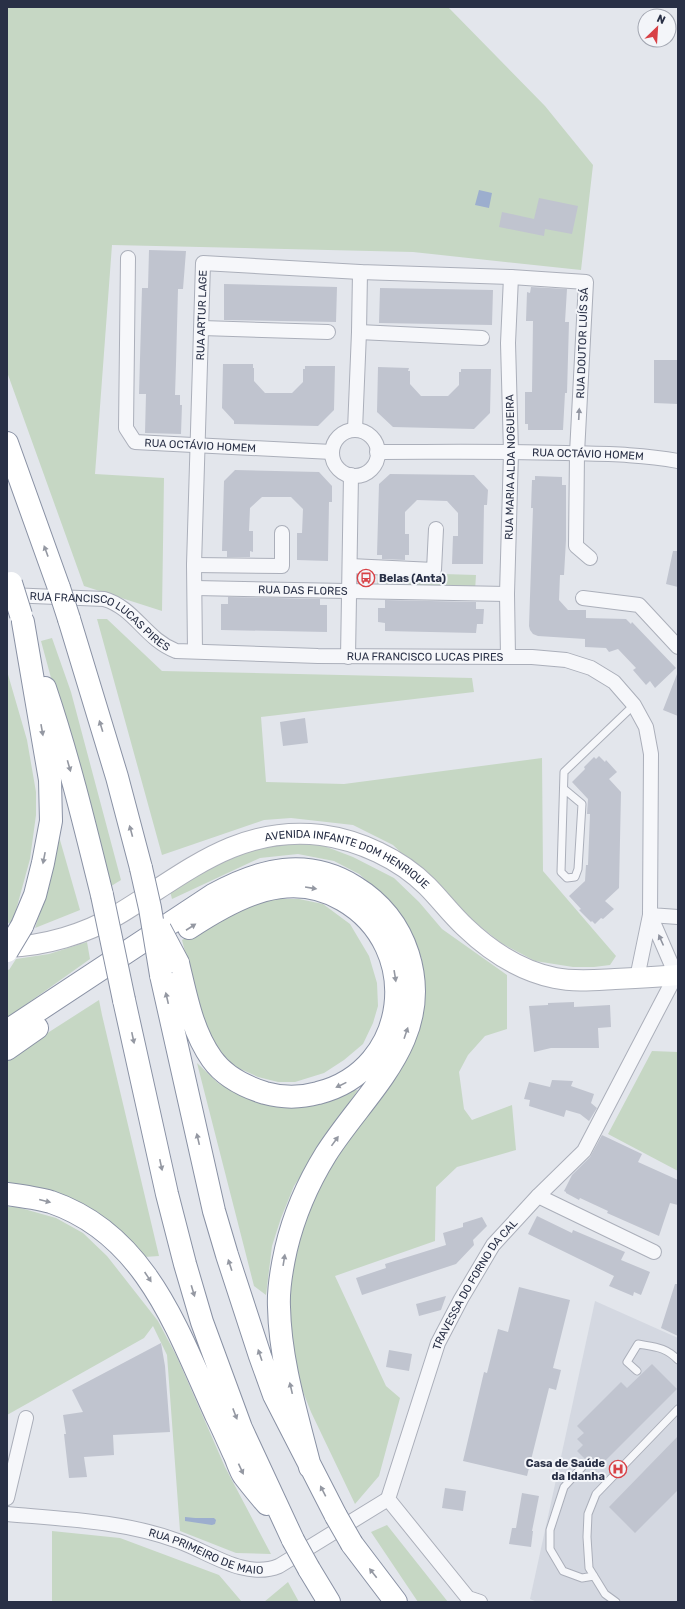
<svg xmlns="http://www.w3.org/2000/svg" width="685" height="1609" font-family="Rubik,sans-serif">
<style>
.built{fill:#d4d8e1}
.green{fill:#c6d7c4}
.water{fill:#9caece}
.building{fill:#c0c4cf}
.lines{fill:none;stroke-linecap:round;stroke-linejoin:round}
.lane-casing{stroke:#abafba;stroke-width:9}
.street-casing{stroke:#abafba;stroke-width:16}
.secondary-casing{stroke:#abafba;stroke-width:22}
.highway-casing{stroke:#8991a4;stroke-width:24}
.lane{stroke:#f6f7fa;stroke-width:7}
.street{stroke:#f6f7fa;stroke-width:14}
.secondary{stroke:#fff;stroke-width:20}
.highway{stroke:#fff;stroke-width:22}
.highway-bridge-casing{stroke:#8991a4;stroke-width:24;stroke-linecap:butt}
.highway-bridge{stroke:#fff;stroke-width:22}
.oneway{fill:#9094a0}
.oneway2{fill:#9498a2}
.labels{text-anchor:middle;stroke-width:4;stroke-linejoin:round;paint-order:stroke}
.street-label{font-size:11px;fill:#293046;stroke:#f3f5f9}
.poi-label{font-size:11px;font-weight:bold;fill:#293046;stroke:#f3f5f9;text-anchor:start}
</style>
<rect width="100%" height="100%" fill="#e3e6ec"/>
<path class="built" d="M 595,1301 L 678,1338 L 678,1602 L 537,1602 L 530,1599 Z"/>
<path class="green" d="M 7,7 L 448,7 L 545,106 L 593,165 L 581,270 L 413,252 L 112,245 L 95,474 L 164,478 L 162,611 L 84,586 L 7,372 Z
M 378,572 L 476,575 L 475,591 L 377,587 Z
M 97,619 L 107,619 L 162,671 L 472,678 L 474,692 L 261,717 L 266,782 L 344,784 L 542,758 L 543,871 L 616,956 L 610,965 L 594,967 L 573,967 L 535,961 L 501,943 L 471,919 L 393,845 L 353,825 L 291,818 L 264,820 L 162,855 Z
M 52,638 L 71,692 L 121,880 L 108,888 L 41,641 Z
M 7,671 L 27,740 L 36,792 L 36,815 L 30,859 L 12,925 L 7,922 Z
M 56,826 L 80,910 L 35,928 L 44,901 Z
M 283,842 L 319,844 L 353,857 L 394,878 L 419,902 L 442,929 L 507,975 L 507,1029 L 485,1036 L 468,1055 L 459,1072 L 464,1109 L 472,1120 L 512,1105 L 516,1150 L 457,1167 L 436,1187 L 435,1241 L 335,1276 L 386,1386 L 400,1398 L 379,1476 L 355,1504 L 311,1412 L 292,1364 L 286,1303 L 293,1242 L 308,1202 L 423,978 L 422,959 L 408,929 L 381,893 L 359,874 L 334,861 L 298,854 L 260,858 L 172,899 L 169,887 L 251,848 Z
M 275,899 L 299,899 L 323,904 L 350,924 L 369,956 L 377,983 L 378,1006 L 373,1023 L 363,1044 L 344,1060 L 324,1073 L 295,1082 L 278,1082 L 258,1077 L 234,1066 L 218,1051 L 205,1030 L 182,940 L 239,908 Z
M 87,942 L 90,959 L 7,1018 L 7,969 L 9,970 L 16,959 L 49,954 Z
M 99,1000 L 102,1015 L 159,1256 L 144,1257 L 7,1185 L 7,1059 Z
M 652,1051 L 678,1052 L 678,1171 L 608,1134 Z
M 197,1063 L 218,1083 L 251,1099 L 358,1090 L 294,1186 L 281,1218 L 272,1246 L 266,1295 L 254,1286 Z
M 7,1207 L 17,1207 L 56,1218 L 83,1233 L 107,1256 L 158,1321 L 177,1357 L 225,1467 L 271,1554 L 236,1553 L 180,1531 L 167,1355 L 153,1326 L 144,1338 L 7,1415 Z
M 387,1525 L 448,1602 L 418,1602 L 371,1532 Z
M 52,1531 L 120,1538 L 219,1575 L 242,1602 L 52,1602 Z
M 288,1582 L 299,1602 L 264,1602 Z"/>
<path class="water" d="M 479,190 L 492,193 L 489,208 L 475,205 Z
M 185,1517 L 195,1518 L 214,1518 L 216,1520 L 215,1524 L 212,1525 L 185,1521 Z"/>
<path class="building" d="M 539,198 L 578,206 L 572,234 L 545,229 L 544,236 L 499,227 L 502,212 L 534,219 Z
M 149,250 L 186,251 L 183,289 L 178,289 L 176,364 L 175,395 L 180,395 L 180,405 L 182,405 L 181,434 L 145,433 L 146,394 L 139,394 L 142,288 L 148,288 Z
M 224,284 L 337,287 L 336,322 L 224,320 Z
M 531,287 L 567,289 L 565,322 L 569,322 L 567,393 L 565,393 L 563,430 L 528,430 L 528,424 L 525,424 L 525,392 L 532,392 L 533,321 L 526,321 L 527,292 L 530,293 Z
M 380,288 L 493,290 L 492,325 L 379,323 Z
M 654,360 L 678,360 L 678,404 L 654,403 Z
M 223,364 L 253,364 L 253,368 L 254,368 L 254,381 L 265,393 L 292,393 L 303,382 L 303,369 L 305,369 L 305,366 L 335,366 L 334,410 L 318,426 L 234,424 L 234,421 L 222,408 Z
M 378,367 L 409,368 L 408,371 L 410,371 L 410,384 L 421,396 L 448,396 L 459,385 L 459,372 L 461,372 L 461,369 L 491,369 L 490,413 L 474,429 L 393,427 L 377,412 Z
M 235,470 L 319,472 L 332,486 L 332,502 L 329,502 L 328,561 L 297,560 L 297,533 L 302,533 L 303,509 L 291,497 L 262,497 L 250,508 L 249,531 L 253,531 L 253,552 L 250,551 L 250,557 L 227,557 L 227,551 L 222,551 L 224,481 Z
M 390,474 L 474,475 L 488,490 L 487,505 L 484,505 L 483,564 L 452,564 L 453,536 L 458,536 L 458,513 L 447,501 L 417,500 L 405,512 L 405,534 L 409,534 L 409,555 L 405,555 L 405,560 L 382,559 L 382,555 L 377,555 L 379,484 Z
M 535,476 L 562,477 L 562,485 L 566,485 L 566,540 L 564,575 L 560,575 L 559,600 L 568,610 L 586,610 L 586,618 L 626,619 L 631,624 L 632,622 L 676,668 L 655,688 L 650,681 L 646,685 L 633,670 L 636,668 L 618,649 L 609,652 L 606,648 L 585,647 L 585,639 L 538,636 L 533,634 L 530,630 L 529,626 L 533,508 L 531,508 L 532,480 L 535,480 Z
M 673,551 L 678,551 L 678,587 L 666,584 Z
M 228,597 L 320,599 L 320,605 L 327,605 L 327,632 L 221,630 L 221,604 L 228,604 Z
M 385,600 L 476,602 L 476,609 L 484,609 L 483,624 L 477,624 L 476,633 L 385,631 L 385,623 L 378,622 L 378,608 L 385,608 Z
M 677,674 L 678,675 L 678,716 L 663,710 Z
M 305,718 L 308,743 L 283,746 L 280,722 Z
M 599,756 L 605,762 L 606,760 L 617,772 L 609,779 L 621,792 L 619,888 L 605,901 L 614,909 L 603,919 L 601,918 L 595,924 L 592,921 L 591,922 L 579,910 L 581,909 L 569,896 L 585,881 L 586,865 L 588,865 L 590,814 L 587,814 L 588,799 L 572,782 L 585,769 L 584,767 L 594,757 L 596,759 Z
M 574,1002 L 574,1007 L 610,1005 L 611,1027 L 598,1028 L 599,1048 L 551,1048 L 534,1052 L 529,1006 L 548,1005 L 548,1003 Z
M 552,1080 L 573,1081 L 571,1086 L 594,1094 L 591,1103 L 597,1108 L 589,1121 L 580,1114 L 566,1110 L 564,1117 L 529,1106 L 530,1100 L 524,1099 L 529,1082 L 550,1087 Z
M 602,1135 L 642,1154 L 638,1162 L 678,1180 L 678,1205 L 670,1203 L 659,1236 L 607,1213 L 608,1211 L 580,1198 L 579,1200 L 566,1193 L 566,1192 L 564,1191 L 572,1175 L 590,1157 Z
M 537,1216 L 572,1233 L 573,1230 L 625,1252 L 621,1260 L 650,1272 L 641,1295 L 634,1292 L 633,1296 L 609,1286 L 614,1276 L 528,1234 Z
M 482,1217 L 487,1226 L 473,1240 L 474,1245 L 456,1264 L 362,1295 L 356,1278 L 386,1268 L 385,1264 L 446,1245 L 443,1233 L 463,1227 L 463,1223 Z
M 675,1284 L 678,1284 L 678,1336 L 661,1328 Z
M 519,1287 L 570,1300 L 553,1368 L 561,1370 L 556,1390 L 549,1388 L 527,1476 L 463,1461 L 484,1372 L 487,1373 L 498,1329 L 508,1332 Z
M 446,1296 L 441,1310 L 419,1316 L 416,1304 Z
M 161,1343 L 165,1366 L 170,1432 L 113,1435 L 114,1455 L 84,1457 L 87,1477 L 69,1478 L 64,1434 L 66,1434 L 63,1415 L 83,1412 L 72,1390 Z
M 389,1350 L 412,1354 L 409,1371 L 386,1367 Z
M 652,1364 L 677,1389 L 596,1470 L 577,1451 L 583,1445 L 577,1439 L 584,1433 L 577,1426 L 621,1382 L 627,1388 Z
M 678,1436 L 678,1490 L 635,1533 L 609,1507 Z
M 445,1488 L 466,1491 L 463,1511 L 442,1508 Z
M 522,1493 L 539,1496 L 532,1531 L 533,1531 L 531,1547 L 509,1544 L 512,1528 L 516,1528 Z"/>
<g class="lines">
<defs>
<path id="lane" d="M 564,789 L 582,804 L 578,869 L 575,877 L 567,878 L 561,872 L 564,772 L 634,705
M 637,1371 L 627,1362 L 638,1344 C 655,1347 666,1347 678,1360
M 584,1465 L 564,1487 L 550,1530 L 550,1549 L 563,1571 L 582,1578 L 594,1576
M 616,1602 L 605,1594 L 589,1568 L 587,1537 L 588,1514 L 596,1494 L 678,1409"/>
<g id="street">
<path id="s1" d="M 128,258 L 126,428 L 135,442 L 332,452"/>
<path d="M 202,328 L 328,332"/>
<path d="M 359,332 L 482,338"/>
<path d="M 355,430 L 359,332 L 360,272"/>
<circle cx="355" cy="453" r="23"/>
<path id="s2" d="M 377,452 C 440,452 503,451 566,453 C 603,454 641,454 678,461"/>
<path d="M 194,565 L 282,566 L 282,533"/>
<path d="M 350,566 L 434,570 L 436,529"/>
<path id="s3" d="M 195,588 L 507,594"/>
<path id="s4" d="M 9,595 L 104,599 C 135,608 145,639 176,651 L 318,656 L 532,657 L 566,660 L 591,668 L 614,682 L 634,705 L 646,727 L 651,754 L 650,915 L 678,917"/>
<path d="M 583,598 L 639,605 L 678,647"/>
<path id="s5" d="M 195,651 L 194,565 L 203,263 L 360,272 L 511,277 L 586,282 L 577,453 L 576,546 L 590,558"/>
<path d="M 348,657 L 351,475"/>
<path id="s6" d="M 508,657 L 507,594 L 511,452 L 508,343 L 511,277"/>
<path d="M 538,1196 L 654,1252"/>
<path d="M 7,1498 L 26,1418"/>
<path id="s7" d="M 7,1514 C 64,1519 124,1521 178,1541 C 209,1552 245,1580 279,1566 L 388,1499"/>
<path id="s8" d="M 480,1602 L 468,1598 L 388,1499 L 438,1343 L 461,1299 L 493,1245 L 538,1196 L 584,1151 L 676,975 L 650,915 L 637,978"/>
</g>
<g id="secondary">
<path id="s9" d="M 7,947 C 45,946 85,934 117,915 C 184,875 236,825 321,835 C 359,840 400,859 427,886 C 440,899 451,914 465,927 C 490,951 521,971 555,978 C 574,982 595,980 615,979 C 636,978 657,977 678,975"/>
</g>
<path id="highway" d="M 7,443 L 59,588
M 69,619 L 117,777 L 141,868
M 45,688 C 68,756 85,826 102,895
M 22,926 L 35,895 L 43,863 L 51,821 L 50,780 L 23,622
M 178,963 C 186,996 192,1031 212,1059 C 224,1076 246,1087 265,1093 C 283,1098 300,1098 318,1093 C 410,1070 424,947 343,900 C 290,868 236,897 189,928
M 161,975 L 214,1211 L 227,1255 L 260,1356 L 274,1395 L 336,1516
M 124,1000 L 167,1194 L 185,1264 L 202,1322 L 241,1428 L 293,1540
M 7,1031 L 213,895 C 260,869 307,857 355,887 C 381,903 399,926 408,954 C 435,1039 366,1091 326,1154 C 308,1183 294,1215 286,1249 C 282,1267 278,1288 279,1307 C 280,1361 297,1415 310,1467
M 7,1049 L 37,1028
M 7,1194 C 22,1196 37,1198 51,1202 C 147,1235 178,1332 216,1415 C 223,1429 229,1443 235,1456 C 238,1463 240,1470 244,1476 C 251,1485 259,1495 267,1504
M 352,1544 L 396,1602
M 309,1569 L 329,1602"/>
</defs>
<use href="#lane" class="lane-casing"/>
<use href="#street" class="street-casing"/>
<use href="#secondary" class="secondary-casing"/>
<use href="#highway" class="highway-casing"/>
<use href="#lane" class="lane"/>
<use href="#street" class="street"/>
<use href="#secondary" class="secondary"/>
<use href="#highway" class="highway"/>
<defs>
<path id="highway-bridge" d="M 11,583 L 21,615
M 59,588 L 69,619
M 141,868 L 150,908 L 161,975
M 102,895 L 124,1000
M 160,929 L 178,963
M 7,951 L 22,926
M 336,1516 L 352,1544
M 293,1540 L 309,1569"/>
</defs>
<use href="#highway-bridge" class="highway-bridge-casing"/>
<use href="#highway-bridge" class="highway-bridge"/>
</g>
<defs><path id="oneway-solid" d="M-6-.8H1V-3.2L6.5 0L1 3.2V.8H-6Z"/></defs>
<g class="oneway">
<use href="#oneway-solid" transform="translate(579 414) rotate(-87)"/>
<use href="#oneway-solid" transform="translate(661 940) rotate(-114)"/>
</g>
<g class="oneway2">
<use href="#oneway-solid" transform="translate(46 551) rotate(-110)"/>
<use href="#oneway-solid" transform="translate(101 726) rotate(-107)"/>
<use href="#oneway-solid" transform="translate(42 730) rotate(80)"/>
<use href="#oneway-solid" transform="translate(69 766) rotate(74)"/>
<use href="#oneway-solid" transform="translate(131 831) rotate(-105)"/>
<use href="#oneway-solid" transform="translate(44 858) rotate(101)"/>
<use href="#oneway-solid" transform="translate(311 888) rotate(9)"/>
<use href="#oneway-solid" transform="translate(191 927) rotate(-33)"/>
<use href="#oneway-solid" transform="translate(395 976) rotate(81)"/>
<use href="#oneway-solid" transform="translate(167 998) rotate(-103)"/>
<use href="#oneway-solid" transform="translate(406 1033) rotate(-71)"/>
<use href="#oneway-solid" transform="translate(133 1038) rotate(78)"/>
<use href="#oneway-solid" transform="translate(341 1085) rotate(154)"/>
<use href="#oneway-solid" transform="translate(198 1139) rotate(-103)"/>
<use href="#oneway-solid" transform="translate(335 1141) rotate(-54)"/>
<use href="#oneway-solid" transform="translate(161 1165) rotate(78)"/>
<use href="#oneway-solid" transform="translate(45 1201) rotate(14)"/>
<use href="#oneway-solid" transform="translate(284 1260) rotate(-81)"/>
<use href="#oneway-solid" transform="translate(230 1265) rotate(-108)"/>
<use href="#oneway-solid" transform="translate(148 1277) rotate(56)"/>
<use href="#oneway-solid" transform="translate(193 1291) rotate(73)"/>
<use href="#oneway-solid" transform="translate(260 1355) rotate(-109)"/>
<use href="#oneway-solid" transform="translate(291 1388) rotate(-103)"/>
<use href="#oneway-solid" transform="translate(235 1414) rotate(69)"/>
<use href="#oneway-solid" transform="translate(241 1469) rotate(65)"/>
<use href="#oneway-solid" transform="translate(323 1491) rotate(-117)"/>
<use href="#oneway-solid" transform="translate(373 1573) rotate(-128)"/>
</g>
<defs>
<symbol id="bus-ring" viewBox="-11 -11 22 22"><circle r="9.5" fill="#f3f5f9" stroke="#d84146" stroke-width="1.5"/><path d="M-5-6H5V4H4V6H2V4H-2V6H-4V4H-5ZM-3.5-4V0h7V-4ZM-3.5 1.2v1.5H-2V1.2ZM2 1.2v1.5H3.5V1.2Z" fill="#d84146"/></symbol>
<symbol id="hospital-ring" viewBox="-11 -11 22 22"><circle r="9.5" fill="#f3f5f9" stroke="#d84146" stroke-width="1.5"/><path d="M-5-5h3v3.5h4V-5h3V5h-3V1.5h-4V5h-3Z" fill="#d84146"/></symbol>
</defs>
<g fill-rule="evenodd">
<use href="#bus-ring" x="356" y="568" width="20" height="20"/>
<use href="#hospital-ring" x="608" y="1459" width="20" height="20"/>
</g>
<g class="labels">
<g class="street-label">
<text dy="4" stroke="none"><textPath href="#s5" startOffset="336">RUA ARTUR LAGE</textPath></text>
<text transform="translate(582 343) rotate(-88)" y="4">RUA DOUTOR LUÍS SÁ</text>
<text dy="4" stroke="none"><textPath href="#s1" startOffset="252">RUA OCTÁVIO HOMEM</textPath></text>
<text dy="4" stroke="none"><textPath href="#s2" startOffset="211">RUA OCTÁVIO HOMEM</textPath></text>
<text dy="4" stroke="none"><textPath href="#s6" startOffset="190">RUA MARIA ALDA NOGUEIRA</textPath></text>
<text dy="4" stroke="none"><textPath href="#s3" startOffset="108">RUA DAS FLORES</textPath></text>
<text dy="4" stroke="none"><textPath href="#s4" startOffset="99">RUA FRANCISCO LUCAS PIRES</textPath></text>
<text dy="4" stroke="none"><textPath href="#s4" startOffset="434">RUA FRANCISCO LUCAS PIRES</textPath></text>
<text dy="4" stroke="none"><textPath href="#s9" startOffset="372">AVENIDA INFANTE DOM HENRIQUE</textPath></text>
<text dy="4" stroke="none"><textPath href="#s8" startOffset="373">TRAVESSA DO FORNO DA CAL</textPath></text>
<text dy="4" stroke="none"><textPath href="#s7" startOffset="204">RUA PRIMEIRO DE MAIO</textPath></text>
</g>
<g class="poi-label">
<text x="379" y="582">Belas (Anta)</text>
<text x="605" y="1467" text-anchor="end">Casa de Saúde<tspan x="605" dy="13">da Idanha</tspan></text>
</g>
</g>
<rect width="685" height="1609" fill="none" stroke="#293046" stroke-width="16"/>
<g transform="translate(657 28) rotate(25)"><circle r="19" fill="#f3f5f9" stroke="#a2a6b1"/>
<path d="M0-3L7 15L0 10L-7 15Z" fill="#d84146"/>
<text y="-6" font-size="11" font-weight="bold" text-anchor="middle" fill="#293046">N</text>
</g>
</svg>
